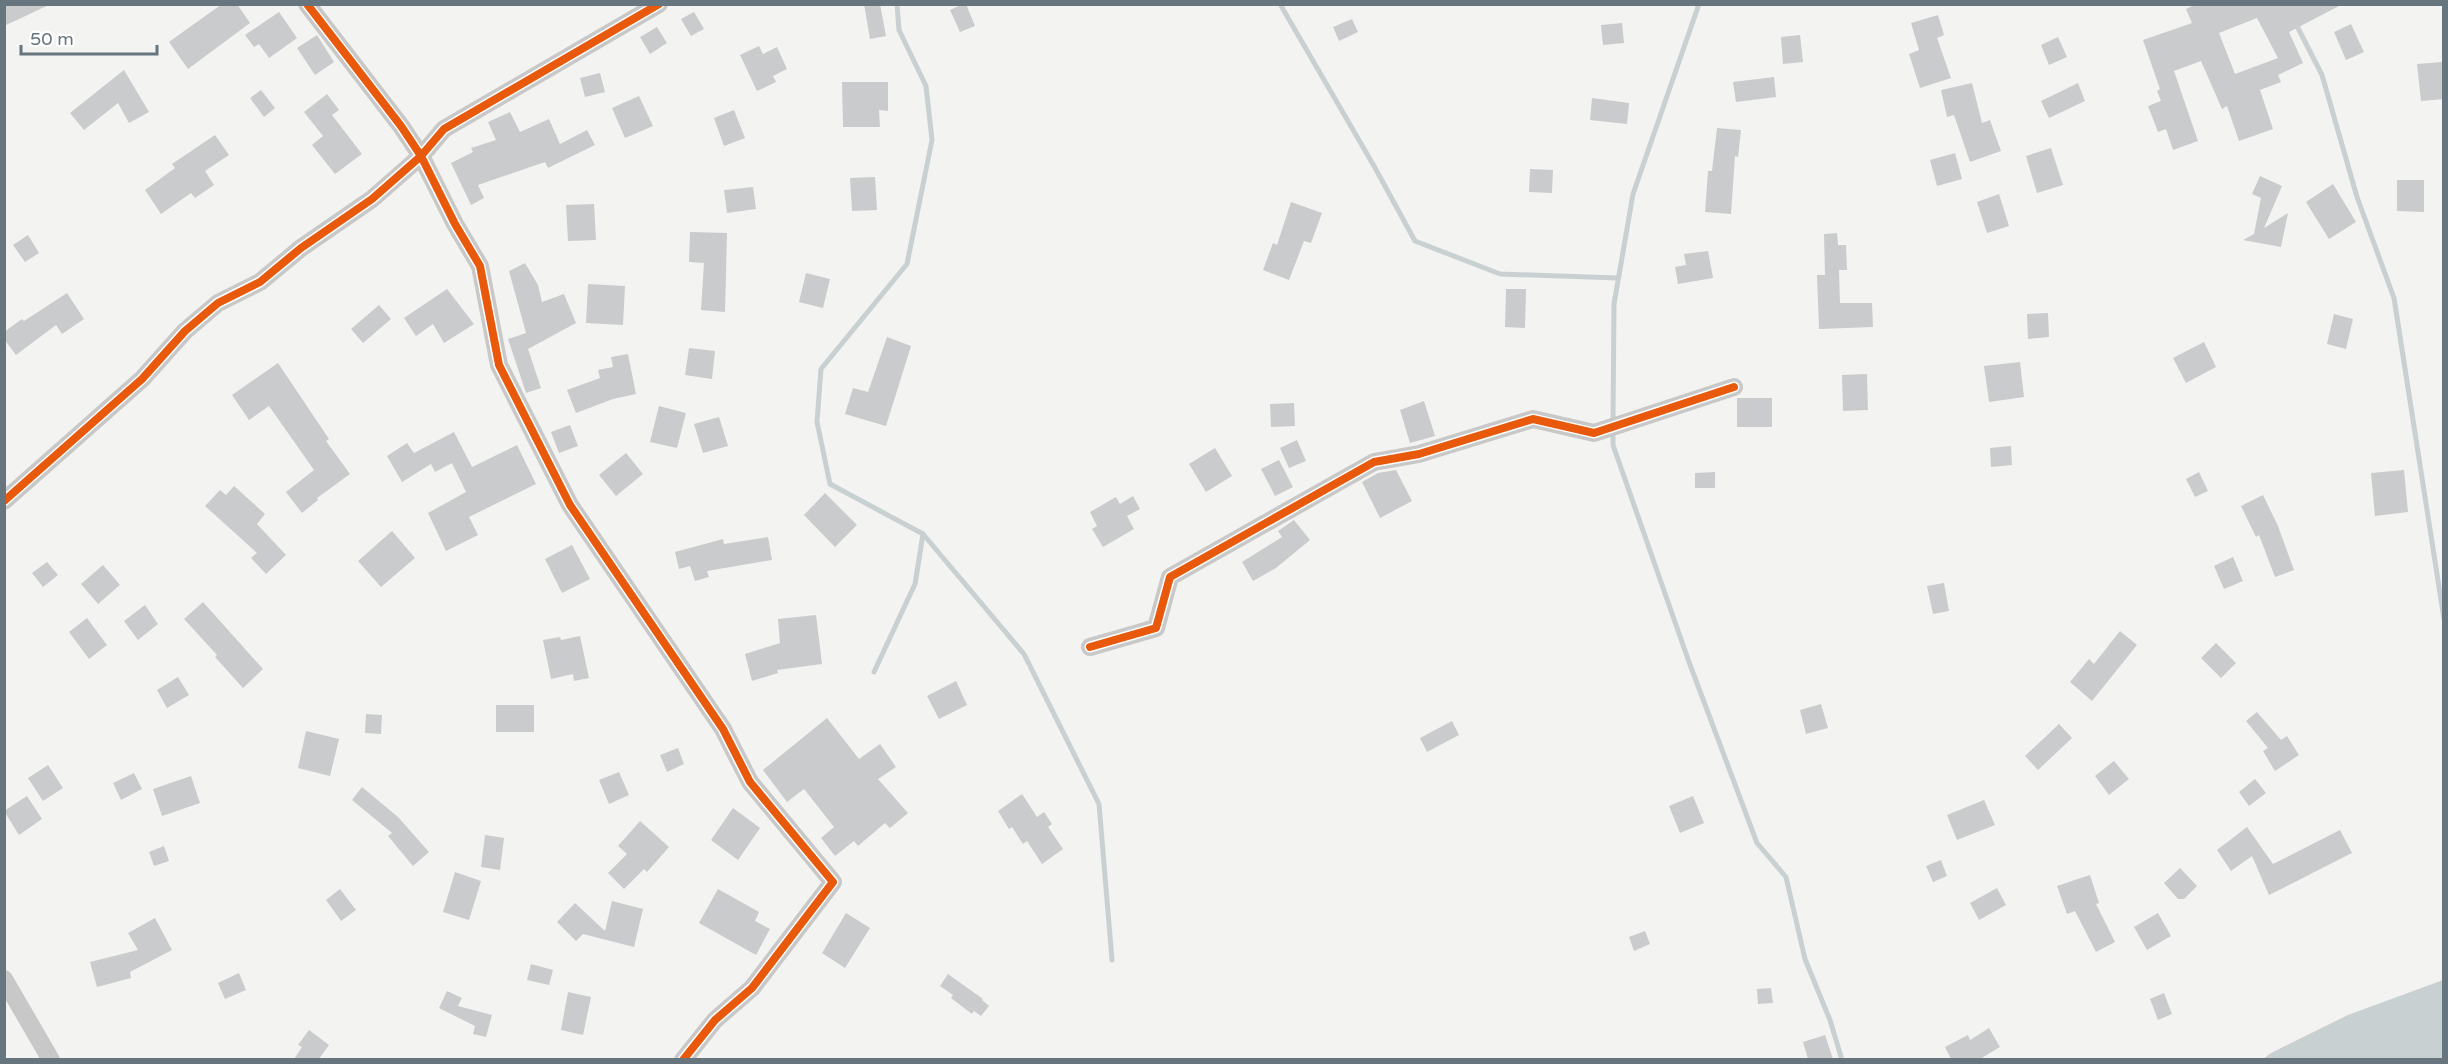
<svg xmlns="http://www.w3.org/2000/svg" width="2448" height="1064" font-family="'Varela Round',sans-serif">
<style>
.water{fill:#c9d0d2}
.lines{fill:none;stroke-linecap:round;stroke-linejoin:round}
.stream{stroke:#c9d0d2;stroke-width:5}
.building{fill:#cacbcc;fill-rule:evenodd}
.street{stroke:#c8c8c9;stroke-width:18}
.cycleway-casing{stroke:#fff;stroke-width:11}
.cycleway{stroke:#e8590c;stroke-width:8}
</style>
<rect width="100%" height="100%" fill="#f3f3f2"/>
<path class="water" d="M 2443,980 L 2443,1059 L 2263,1059 L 2271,1053 L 2348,1015 Z"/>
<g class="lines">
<path class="stream" d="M 897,4 L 899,30 L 926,86 L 932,140 L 907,264 L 821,369 L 817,422 L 830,484 L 923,534 L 1024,654 L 1099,804 L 1112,960
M 1280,4 L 1374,166 L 1415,241 L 1500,274 L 1618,278
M 2295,22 L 2322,75 L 2357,197 L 2394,298 L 2444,619
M 1613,422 L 1614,304 L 1633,194 L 1699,4
M 1613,431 L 1613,445 L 1689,662 L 1757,843 L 1786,877 L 1805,959 L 1830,1020 L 1842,1060
M 874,672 L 915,584 L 923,534"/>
</g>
<path class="building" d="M 4,4 L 51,4 L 4,26 Z
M 222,4 L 237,4 L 250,23 L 188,69 L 169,42 Z
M 864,4 L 880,4 L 886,36 L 870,39 Z
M 963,4 L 966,4 L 975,26 L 960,32 L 950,10 Z
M 2197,4 L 2343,4 L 2289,32 L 2303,63 L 2278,75 L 2281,82 L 2260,90 L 2273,129 L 2239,141 L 2227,106 L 2222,109 L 2201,61 L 2174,71 L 2198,141 L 2173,150 L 2166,129 L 2158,132 L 2148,106 L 2161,101 L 2157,91 L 2160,89 L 2143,40 L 2192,23 L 2186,9 ZM 2257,18 L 2278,58 L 2235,74 L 2219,33 Z
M 279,12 L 297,38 L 269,58 L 259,44 L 254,47 L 245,35 Z
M 694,12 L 704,29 L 691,36 L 681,19 Z
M 1938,15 L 1944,35 L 1937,38 L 1951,78 L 1920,88 L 1909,54 L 1919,50 L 1911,23 Z
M 1352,19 L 1358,32 L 1339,41 L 1333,27 Z
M 1622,23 L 1624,43 L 1603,45 L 1601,25 Z
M 2351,24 L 2364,52 L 2346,60 L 2334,32 Z
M 657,27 L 667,43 L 650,54 L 640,37 Z
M 317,35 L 334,62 L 315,75 L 297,48 Z
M 1800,35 L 1803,62 L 1783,64 L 1781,37 Z
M 2058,37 L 2067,57 L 2049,65 L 2041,45 Z
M 759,46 L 763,54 L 777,47 L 787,69 L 773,76 L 776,82 L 757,91 L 740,55 Z
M 2442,62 L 2444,99 L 2421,101 L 2417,64 Z
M 124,70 L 149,112 L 129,123 L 118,103 L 84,130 L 70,113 Z
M 600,73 L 605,92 L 585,97 L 580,78 Z
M 1774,77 L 1776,97 L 1736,102 L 1733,82 Z
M 842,82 L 888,82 L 888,111 L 879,110 L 880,127 L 843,127 Z
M 1972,83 L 1982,123 L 1990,120 L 2001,151 L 1970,162 L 1954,115 L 1947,117 L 1941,90 Z
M 2078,83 L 2085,101 L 2049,118 L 2041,101 Z
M 261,90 L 275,108 L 264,117 L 250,98 Z
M 327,94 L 339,110 L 332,115 L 362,154 L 335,174 L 312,145 L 323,136 L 304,112 Z
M 639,96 L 653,126 L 625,138 L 612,108 Z
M 1592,98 L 1629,103 L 1627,124 L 1590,120 Z
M 734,110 L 745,138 L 724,146 L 714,118 Z
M 510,112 L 520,132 L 549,119 L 560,144 L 587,130 L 595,145 L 548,168 L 545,162 L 478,185 L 484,198 L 471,205 L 451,163 L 473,152 L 471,148 L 496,140 L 488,122 Z
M 1717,128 L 1741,130 L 1738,157 L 1735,156 L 1731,214 L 1705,212 L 1708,171 L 1712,171 Z
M 215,135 L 229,155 L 205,171 L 214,185 L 195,198 L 191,193 L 161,214 L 145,190 L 175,168 L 172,164 Z
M 2051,148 L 2063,185 L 2037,193 L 2026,156 Z
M 1955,153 L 1962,179 L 1937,186 L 1930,160 Z
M 1530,169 L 1553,170 L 1552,193 L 1529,192 Z
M 2260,176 L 2282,186 L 2264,228 L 2288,213 L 2281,247 L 2243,240 L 2254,234 L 2261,198 L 2252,194 Z
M 875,177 L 877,210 L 852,211 L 850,178 Z
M 2397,180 L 2424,180 L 2424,212 L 2397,211 Z
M 2333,184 L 2356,222 L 2329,239 L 2306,202 Z
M 753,187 L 756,209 L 727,213 L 724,190 Z
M 1999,194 L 2009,226 L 1987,233 L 1977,202 Z
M 1291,202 L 1322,213 L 1311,243 L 1304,241 L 1289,280 L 1263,270 L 1273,243 L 1277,245 Z
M 594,204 L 596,240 L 568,241 L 566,205 Z
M 690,232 L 727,233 L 725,312 L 701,310 L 704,263 L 689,262 Z
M 1837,233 L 1838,245 L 1846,245 L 1847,270 L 1839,270 L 1840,303 L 1872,303 L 1873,327 L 1819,329 L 1817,275 L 1825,275 L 1824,234 Z
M 28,235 L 39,253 L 25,262 L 13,245 Z
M 1708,251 L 1713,278 L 1678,284 L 1675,267 L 1686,265 L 1684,254 Z
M 525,263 L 538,285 L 542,302 L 564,294 L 576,323 L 528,349 L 541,388 L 526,393 L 508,339 L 526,333 L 509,271 Z
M 806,273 L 830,279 L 823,308 L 799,302 Z
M 588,284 L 625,286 L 623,325 L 586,323 Z
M 447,289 L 474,324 L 444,343 L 433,324 L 416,336 L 404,318 Z
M 1506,289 L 1526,289 L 1525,328 L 1505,327 Z
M 67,293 L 84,319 L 62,334 L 56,325 L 16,355 L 4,339 L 4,332 L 22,319 L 24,321 Z
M 379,305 L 391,319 L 363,343 L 351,329 Z
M 2048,313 L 2049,337 L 2028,339 L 2027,314 Z
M 2334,314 L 2353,319 L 2346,349 L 2327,344 Z
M 887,337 L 911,346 L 886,426 L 845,414 L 853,388 L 868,392 Z
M 2204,342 L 2216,367 L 2186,383 L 2173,358 Z
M 689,348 L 715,351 L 712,379 L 685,375 Z
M 628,354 L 636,394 L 613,399 L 576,413 L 567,390 L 600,378 L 598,370 L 613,367 L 611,357 Z
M 2020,362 L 2024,397 L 1989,402 L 1984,366 Z
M 278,363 L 329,439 L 326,441 L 350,474 L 317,498 L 318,500 L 302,513 L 286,492 L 314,470 L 269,406 L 249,420 L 232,395 Z
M 1867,374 L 1868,410 L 1843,411 L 1842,375 Z
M 1737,398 L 1772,398 L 1772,427 L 1737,427 Z
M 1424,401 L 1435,436 L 1410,443 L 1400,410 Z
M 1294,403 L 1295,426 L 1271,427 L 1270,404 Z
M 659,406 L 686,413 L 677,448 L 650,442 Z
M 719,417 L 728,446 L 703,453 L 694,424 Z
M 570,425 L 578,446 L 559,453 L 551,432 Z
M 454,432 L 472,467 L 517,445 L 536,484 L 469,517 L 478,535 L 446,551 L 428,513 L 466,492 L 452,463 L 435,472 L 431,464 L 402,482 L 387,456 L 407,443 L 414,453 Z
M 1297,440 L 1306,461 L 1289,468 L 1280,448 Z
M 2011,446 L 2012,465 L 1991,467 L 1990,448 Z
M 1215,448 L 1232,476 L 1206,492 L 1189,464 Z
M 626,453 L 643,474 L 616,496 L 599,475 Z
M 1279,460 L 1293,487 L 1275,496 L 1261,469 Z
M 1396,470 L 1412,501 L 1380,518 L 1362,482 L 1378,473 Z
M 2404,470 L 2408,512 L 2375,516 L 2371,473 Z
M 1715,472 L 1715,488 L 1695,488 L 1695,473 Z
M 2199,472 L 2208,491 L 2195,497 L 2186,479 Z
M 234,486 L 265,514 L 257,524 L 286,555 L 266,574 L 251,558 L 257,553 L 205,506 L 220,490 L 226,495 Z
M 825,493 L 857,525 L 835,547 L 804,515 Z
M 2263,495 L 2278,526 L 2294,570 L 2275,577 L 2259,535 L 2256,537 L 2241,506 Z
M 1133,496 L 1140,509 L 1127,516 L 1134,529 L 1103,547 L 1092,529 L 1097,526 L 1090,512 L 1116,497 L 1120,504 Z
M 1294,520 L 1310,540 L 1276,568 L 1253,581 L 1242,562 L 1282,537 L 1278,531 Z
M 392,531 L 415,558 L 381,587 L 358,561 Z
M 768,537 L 772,560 L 707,571 L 709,577 L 695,581 L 690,566 L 679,569 L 675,552 L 723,539 L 724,544 Z
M 572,545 L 590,579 L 562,593 L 545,559 Z
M 2233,557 L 2243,581 L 2224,589 L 2214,566 Z
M 47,562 L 58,575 L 43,587 L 32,573 Z
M 103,565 L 120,585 L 98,604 L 81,584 Z
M 1944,583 L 1949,611 L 1933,614 L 1927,586 Z
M 203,602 L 263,669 L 243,688 L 215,657 L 217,655 L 184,619 Z
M 145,605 L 158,624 L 138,640 L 124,621 Z
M 816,615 L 822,664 L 777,670 L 778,673 L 752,681 L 745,654 L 780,643 L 778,619 Z
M 87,618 L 107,645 L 89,659 L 69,632 Z
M 2120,631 L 2137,645 L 2092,701 L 2070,682 L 2089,659 L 2094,664 Z
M 580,636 L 589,678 L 574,681 L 573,674 L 551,679 L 543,640 L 560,637 L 561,640 Z
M 2216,643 L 2236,663 L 2221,678 L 2201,658 Z
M 178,677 L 189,695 L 167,708 L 157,690 Z
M 956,681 L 967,705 L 939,719 L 927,696 Z
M 1821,704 L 1828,728 L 1806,734 L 1800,710 Z
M 496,705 L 534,705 L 534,732 L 496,732 Z
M 2257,712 L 2281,740 L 2287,736 L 2299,755 L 2275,771 L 2263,751 L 2268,748 L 2246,721 Z
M 366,714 L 382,715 L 381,734 L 365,733 Z
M 827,718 L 859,759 L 880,744 L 896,767 L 878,779 L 908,813 L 890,828 L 885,823 L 858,846 L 854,841 L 835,856 L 821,838 L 834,827 L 804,789 L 787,802 L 763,770 Z
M 1452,721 L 1459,735 L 1427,752 L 1420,738 Z
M 2059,724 L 2072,738 L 2038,770 L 2025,756 Z
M 306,731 L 339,739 L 330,776 L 298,768 Z
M 678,748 L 684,764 L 667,772 L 660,755 Z
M 2114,761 L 2129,779 L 2109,795 L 2095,776 Z
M 48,765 L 63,788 L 43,801 L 28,778 Z
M 619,772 L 629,795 L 609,804 L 599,780 Z
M 134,773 L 142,789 L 121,800 L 113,783 Z
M 191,776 L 200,803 L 162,816 L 153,789 Z
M 2255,779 L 2266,793 L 2249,806 L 2239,792 Z
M 362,787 L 398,817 L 429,852 L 413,866 L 388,836 L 392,833 L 352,800 Z
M 1022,794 L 1037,817 L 1044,812 L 1052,824 L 1048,827 L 1063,849 L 1042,864 L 1027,841 L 1023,844 L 1012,827 L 1009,829 L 998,811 Z
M 27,796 L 42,819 L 19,835 L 4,811 Z
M 1693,796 L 1704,823 L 1680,833 L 1669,806 Z
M 1984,800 L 1995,825 L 1957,840 L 1947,815 Z
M 733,808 L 760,828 L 738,860 L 711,840 Z
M 640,821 L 669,847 L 647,872 L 644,869 L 624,889 L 608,873 L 627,854 L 618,846 Z
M 2247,827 L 2273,864 L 2340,830 L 2352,853 L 2269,895 L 2252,856 L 2231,871 L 2217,850 Z
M 485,835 L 504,838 L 500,870 L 481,867 Z
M 164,846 L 169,861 L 154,866 L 149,852 Z
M 1941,860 L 1947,876 L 1933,882 L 1926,866 Z
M 2180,868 L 2197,886 L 2184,899 L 2178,899 L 2164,883 Z
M 455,872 L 481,881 L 469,920 L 443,912 Z
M 2090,875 L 2099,903 L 2096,904 L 2115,942 L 2096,952 L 2075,911 L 2067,914 L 2057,886 Z
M 1997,888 L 2006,905 L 1979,920 L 1970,903 Z
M 340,889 L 356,910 L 341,921 L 326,900 Z
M 718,889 L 759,912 L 755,921 L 770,929 L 756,955 L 699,923 Z
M 612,901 L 643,909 L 634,947 L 583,934 L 576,941 L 557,922 L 575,903 L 605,931 Z
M 846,913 L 870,928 L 845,968 L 822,953 Z
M 2158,913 L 2171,936 L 2147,950 L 2134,927 Z
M 155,918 L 172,950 L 130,972 L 131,978 L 97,987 L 90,962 L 138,950 L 128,933 Z
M 1645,931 L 1650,944 L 1634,951 L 1629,937 Z
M 531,964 L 553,970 L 549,985 L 527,980 Z
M 239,973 L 246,990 L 225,999 L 218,983 Z
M 948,974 L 983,999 L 982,1000 L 989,1006 L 981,1016 L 974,1011 L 972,1014 L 951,998 L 953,995 L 940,986 Z
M 1771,988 L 1773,1003 L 1758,1004 L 1757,989 Z
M 447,991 L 462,998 L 458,1006 L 492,1015 L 486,1037 L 473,1034 L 475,1026 L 439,1008 Z
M 568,992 L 591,997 L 583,1035 L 561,1030 Z
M 2164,993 L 2172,1014 L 2158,1020 L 2150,999 Z
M 1989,1028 L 2000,1047 L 1980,1059 L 1951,1059 L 1945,1047 L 1968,1035 L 1970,1040 Z
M 309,1030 L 329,1045 L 319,1059 L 294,1059 L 302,1047 L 298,1045 Z
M 1825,1035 L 1833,1059 L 1808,1059 L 1803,1042 Z"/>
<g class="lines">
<path class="street" d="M 307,4 L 401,126 L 421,156 L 455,224 L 480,266 L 499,365 L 570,505 L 723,729 L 750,782 L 833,882 L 752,988 L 715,1020 L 683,1060
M 4,501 L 142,379 L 185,331 L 218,303 L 260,282 L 301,248 L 372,199 L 421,156 L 444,129 L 659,4
M 1090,647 L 1156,628 L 1170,577 L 1374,462 L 1419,454 L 1533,419 L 1594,433 L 1734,387
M 4,979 L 51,1060"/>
<defs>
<path id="cycleway" d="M 307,4 L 401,126 L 421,156 L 455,224 L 480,266 L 499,365 L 570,505 L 723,729 L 750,782 L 833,882 L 752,988 L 715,1020 L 683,1060
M 4,501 L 142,379 L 185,331 L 218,303 L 260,282 L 301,248 L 372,199 L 421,156 L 444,129 L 659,4
M 1090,647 L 1156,628 L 1170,577 L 1374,462 L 1419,454 L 1533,419 L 1594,433 L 1734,387"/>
</defs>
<use href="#cycleway" class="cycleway-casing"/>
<use href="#cycleway" class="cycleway"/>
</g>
<rect width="2448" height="1064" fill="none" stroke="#67757e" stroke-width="12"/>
<path d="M21 45v9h136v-9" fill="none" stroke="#67757e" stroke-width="3"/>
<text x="30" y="45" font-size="18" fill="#67757e" stroke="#ffffff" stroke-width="4.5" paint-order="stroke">50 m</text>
</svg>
